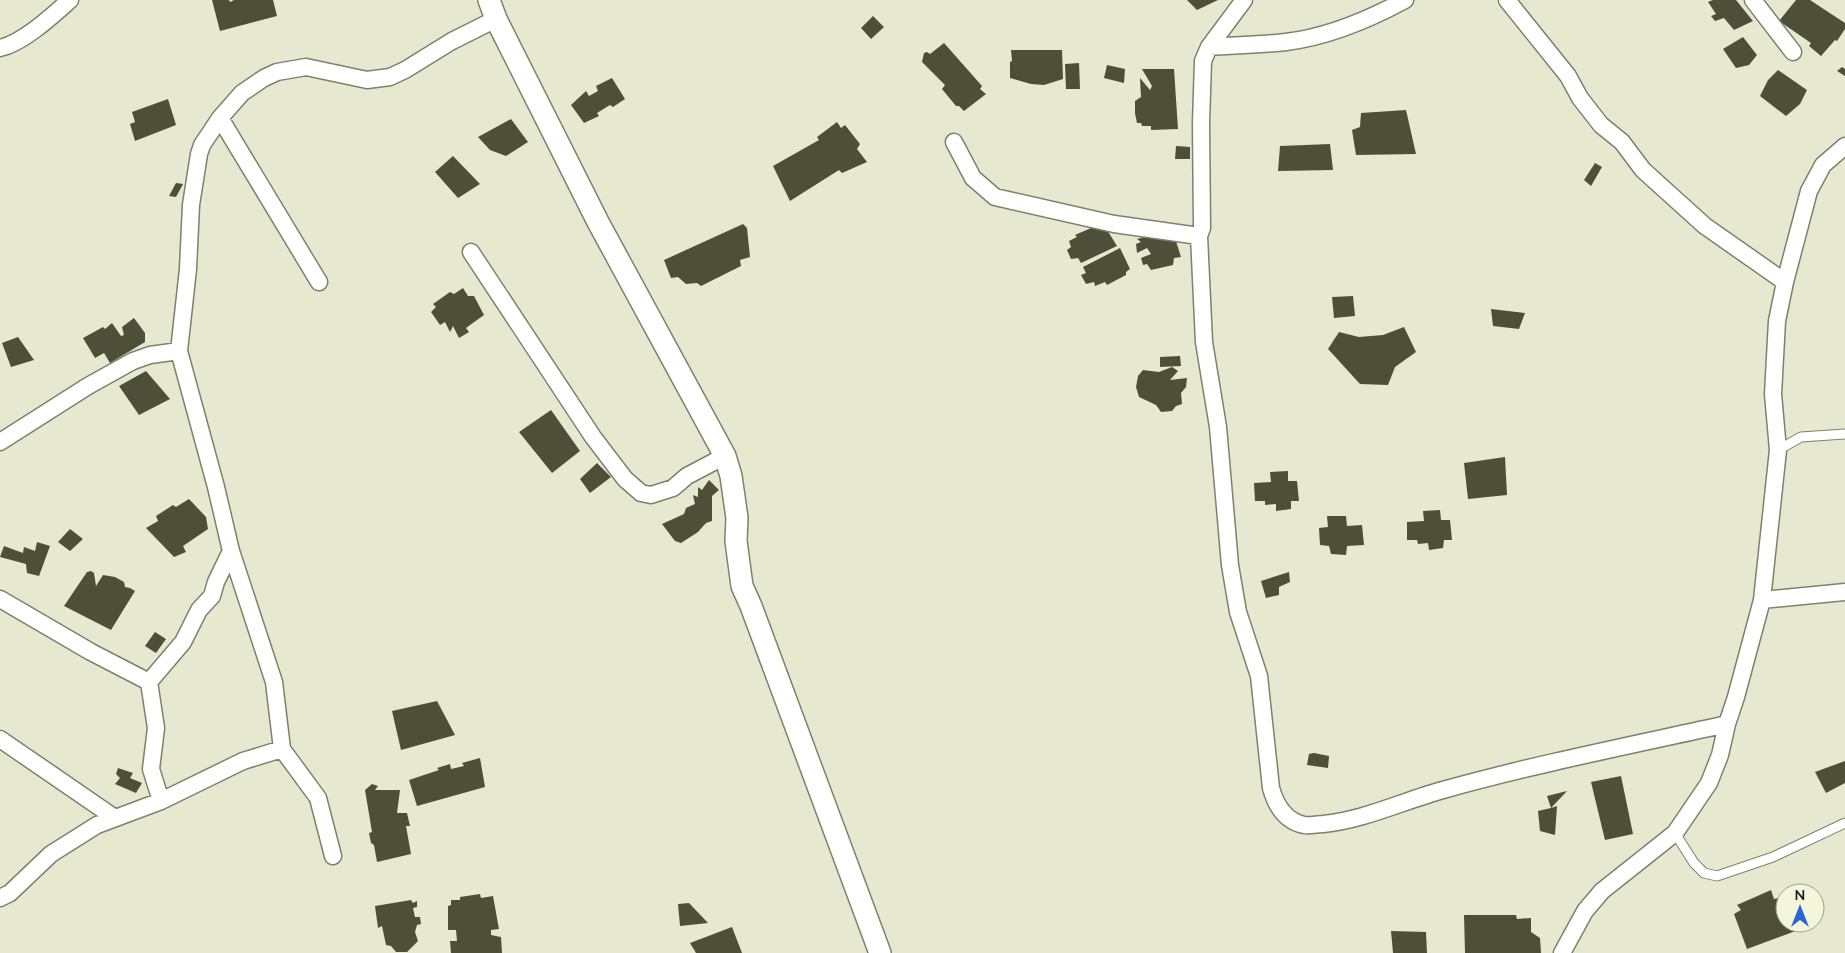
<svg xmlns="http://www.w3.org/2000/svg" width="1845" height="953" font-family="Lato,sans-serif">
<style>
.building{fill:#4d4f39}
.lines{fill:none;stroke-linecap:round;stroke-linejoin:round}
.service-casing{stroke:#7f816a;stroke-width:11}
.minor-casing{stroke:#7f816a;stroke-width:19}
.tertiary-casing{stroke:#7f816a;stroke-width:24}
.service{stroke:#fff;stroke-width:9}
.minor{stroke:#fff;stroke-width:16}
.tertiary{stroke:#fff;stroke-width:21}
</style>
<rect width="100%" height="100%" fill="#e6e9cf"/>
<path class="building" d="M 212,0 L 229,0 L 230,2 L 234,0 L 273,0 L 277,16 L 220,31 Z
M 1187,0 L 1218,0 L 1197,10 Z
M 1713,0 L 1736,0 L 1753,21 L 1734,30 L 1724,18 L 1715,21 L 1711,16 L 1716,14 L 1708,2 Z
M 1796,0 L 1810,0 L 1845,23 L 1845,29 L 1837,41 L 1835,40 L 1821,56 L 1809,46 L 1811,43 L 1779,21 Z
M 873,16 L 884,27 L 871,39 L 861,28 Z
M 1743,37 L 1757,55 L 1749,65 L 1736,68 L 1723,49 Z
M 944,43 L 982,86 L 980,89 L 986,94 L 964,111 L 959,106 L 956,106 L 942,89 L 945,85 L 922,62 L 924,53 L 927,52 L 930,54 Z
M 1011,50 L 1062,50 L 1063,79 L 1044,85 L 1031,84 L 1010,78 L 1010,62 L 1012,61 Z
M 1079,63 L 1080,89 L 1066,89 L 1065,64 Z
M 1107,65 L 1125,69 L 1124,83 L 1104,78 Z
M 1842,67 L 1845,69 L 1845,76 L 1837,71 Z
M 1142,69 L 1174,69 L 1178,129 L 1151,130 L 1151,126 L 1142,126 L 1141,123 L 1137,123 L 1135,113 L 1135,101 L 1141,97 L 1140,78 L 1150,90 L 1152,86 Z
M 1778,70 L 1807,90 L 1800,104 L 1786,116 L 1760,96 L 1768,80 Z
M 612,78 L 625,99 L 613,107 L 610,105 L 597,113 L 599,116 L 584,123 L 571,105 L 586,91 L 589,96 L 598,91 L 596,86 Z
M 168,99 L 176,125 L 135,141 L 130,124 L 135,122 L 132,112 Z
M 1406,110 L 1416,154 L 1356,155 L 1352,130 L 1360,127 L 1361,113 Z
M 511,119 L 528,142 L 506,156 L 490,150 L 478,137 Z
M 837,122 L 841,128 L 845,125 L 860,144 L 857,149 L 867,162 L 842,173 L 839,170 L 790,201 L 773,166 L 819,140 L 817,137 Z
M 1330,144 L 1333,170 L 1278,171 L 1280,146 Z
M 1176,146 L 1190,147 L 1190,159 L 1175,159 Z
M 453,156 L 480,184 L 458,198 L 435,172 Z
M 1595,163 L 1602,167 L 1591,186 L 1584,180 Z
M 176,183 L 183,184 L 176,197 L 169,196 Z
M 743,224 L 747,228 L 750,257 L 740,260 L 741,266 L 701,286 L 697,283 L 686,284 L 678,277 L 671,278 L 664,260 Z
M 1098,225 L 1104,225 L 1117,246 L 1081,263 L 1078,258 L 1071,259 L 1067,250 L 1071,247 L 1069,241 L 1077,237 L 1075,235 Z
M 1163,232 L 1175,238 L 1181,257 L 1174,258 L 1173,265 L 1151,270 L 1147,264 L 1143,265 L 1141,258 L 1151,254 L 1147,248 L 1137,253 L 1136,244 L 1141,242 L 1137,239 Z
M 1120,248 L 1130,269 L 1126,272 L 1126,275 L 1107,285 L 1105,282 L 1095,286 L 1094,282 L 1086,284 L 1081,275 L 1086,273 L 1083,267 Z
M 463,288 L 468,296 L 474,296 L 484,315 L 466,328 L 469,332 L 459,338 L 453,326 L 450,332 L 445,322 L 440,325 L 431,312 L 436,307 L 433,304 L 450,292 L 454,294 Z
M 1353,296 L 1355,316 L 1334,318 L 1332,297 Z
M 1491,309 L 1525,313 L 1519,329 L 1493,326 Z
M 134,318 L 145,333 L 145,342 L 110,363 L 104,353 L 95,358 L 83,338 L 103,327 L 105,329 L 112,323 L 121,336 L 124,335 L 122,327 Z
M 1404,327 L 1416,352 L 1395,367 L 1388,385 L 1360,384 L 1328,349 L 1339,332 L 1359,337 L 1383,335 Z
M 18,337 L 34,360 L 11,367 L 2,343 Z
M 1180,356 L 1181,366 L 1160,367 L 1160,357 Z
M 1172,367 L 1178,371 L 1170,380 L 1187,378 L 1186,387 L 1181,393 L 1182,404 L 1176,406 L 1172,411 L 1161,412 L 1156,405 L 1139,397 L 1136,387 L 1138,376 L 1143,370 L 1159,372 Z
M 146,371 L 170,399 L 139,415 L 119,386 Z
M 551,410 L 580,451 L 552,473 L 519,432 Z
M 1505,457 L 1507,495 L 1468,499 L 1464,463 Z
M 597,463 L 611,477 L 590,493 L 580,479 Z
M 1288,471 L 1288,481 L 1297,481 L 1299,501 L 1291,501 L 1291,509 L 1276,511 L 1276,504 L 1265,505 L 1265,501 L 1255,501 L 1254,483 L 1271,482 L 1270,472 Z
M 709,480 L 719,490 L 712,496 L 712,521 L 706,523 L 698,532 L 681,543 L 675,541 L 662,524 L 684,514 L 686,508 L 695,504 L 693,495 L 698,497 L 698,487 L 702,490 Z
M 189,499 L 206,517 L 208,529 L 183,546 L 186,552 L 174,557 L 146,528 L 158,521 L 156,516 L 173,505 L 176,507 Z
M 1440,510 L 1441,520 L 1450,520 L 1452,540 L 1444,540 L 1443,548 L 1429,550 L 1428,543 L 1418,544 L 1417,540 L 1407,540 L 1407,522 L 1424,521 L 1423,511 Z
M 1327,516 L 1346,516 L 1347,526 L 1362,525 L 1364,545 L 1347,546 L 1346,555 L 1331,554 L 1329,546 L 1320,545 L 1319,528 L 1328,527 Z
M 70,529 L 83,539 L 70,551 L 58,542 Z
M 37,542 L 50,546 L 39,576 L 27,573 L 26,564 L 0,557 L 4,546 L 23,553 L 24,547 L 35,551 Z
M 91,571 L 94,573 L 96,586 L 103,575 L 115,577 L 124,582 L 125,587 L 130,588 L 135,591 L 111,630 L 64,606 L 87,572 Z
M 1289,572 L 1290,582 L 1279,587 L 1279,595 L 1266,598 L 1261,581 Z
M 155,632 L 166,639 L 156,653 L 145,646 Z
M 437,701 L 455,735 L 401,750 L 392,711 Z
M 1314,753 L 1329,756 L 1328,768 L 1307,765 L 1309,754 Z
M 480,758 L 485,787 L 417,806 L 409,780 L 439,770 L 437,768 L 450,764 L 451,769 L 464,766 L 462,763 Z
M 1845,761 L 1845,783 L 1826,793 L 1815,772 Z
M 118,768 L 133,773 L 130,778 L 142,783 L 136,793 L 115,784 L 120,778 L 116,774 Z
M 1621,776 L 1633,834 L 1605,840 L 1591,782 Z
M 372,784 L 378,786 L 375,790 L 400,790 L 397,813 L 407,813 L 410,826 L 406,826 L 411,854 L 377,862 L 374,845 L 371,843 L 369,833 L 372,832 L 365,790 Z
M 1567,791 L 1551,808 L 1557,806 L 1555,835 L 1540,831 L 1538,811 L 1551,808 L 1547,796 Z
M 1771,890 L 1774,899 L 1783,897 L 1785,900 L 1785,923 L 1798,923 L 1801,929 L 1747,949 L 1734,914 L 1741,910 L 1737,905 Z
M 480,894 L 481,898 L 493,896 L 499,929 L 491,930 L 491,935 L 501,937 L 502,953 L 451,953 L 450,941 L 457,941 L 456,930 L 448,930 L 448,906 L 451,905 L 451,900 L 460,900 L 460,897 Z
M 411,900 L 413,903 L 417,901 L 417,907 L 413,908 L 415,917 L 420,917 L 421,924 L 417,925 L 415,932 L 418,941 L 407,952 L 396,952 L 391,946 L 386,945 L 382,926 L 378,928 L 375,906 Z
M 689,903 L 708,923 L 680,926 L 678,904 Z
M 1464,915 L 1516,915 L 1517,919 L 1531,918 L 1531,932 L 1540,938 L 1541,953 L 1465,953 Z
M 732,927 L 742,953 L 696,953 L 690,943 Z
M 1391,931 L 1426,932 L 1427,953 L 1393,953 Z"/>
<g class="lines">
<defs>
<path id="service" d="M 1778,450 L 1801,437 L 1845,434
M 1675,833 L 1694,863 L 1704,873 L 1717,876 L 1773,857 L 1845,823"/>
<path id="minor" d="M 1244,0 L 1209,47 L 1203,61 L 1201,123 L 1202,228 L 1199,236 L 1204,342 L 1218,427 L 1230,565 L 1238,612 L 1259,676 L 1271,788 C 1276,806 1285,821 1304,825 C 1310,826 1317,824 1323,824 C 1364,820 1403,801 1443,790 C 1536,764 1632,745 1727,724
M 1507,0 L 1568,76 L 1580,98 L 1601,125 L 1622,142 L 1643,170 L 1705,226 L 1785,282
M 1753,0 L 1793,52
M 1209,47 C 1234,45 1260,45 1286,42 C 1328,37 1368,20 1405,0
M 0,48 C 23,43 52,16 70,0
M 220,118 L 319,282
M 954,142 L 973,178 L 995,197 L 1114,224 L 1199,236
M 471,252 L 593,437 L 625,479 L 641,493 L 651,495 L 673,488 L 687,476 L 725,456
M 0,442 L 88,386 L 133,361 L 150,355 L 179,351
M 0,599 L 91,652 L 149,682
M 1762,600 L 1845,592
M 0,739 L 115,818
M 161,801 L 151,769 L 156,728 L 149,682 L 183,642 L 199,610 L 212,596 L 216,582 L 231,551
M 333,856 L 318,798 L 282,749 L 274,682 L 231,551 L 216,487 L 179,351 L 188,269 L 191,205 L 199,154 L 202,145 L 220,118 L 242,93 L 264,78 L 277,72 L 306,67 L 367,80 L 390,77 L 405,70 L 452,41 L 496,19
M 0,898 L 10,893 L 51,854 L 97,825 L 161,801 L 243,761 L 282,749
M 1562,953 L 1585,911 L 1602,891 L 1675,833 L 1709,783 L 1720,755 L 1727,724 L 1736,697 L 1762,600 L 1778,450 L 1773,394 L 1777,321 L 1785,282 L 1809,191 L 1823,165 L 1845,146"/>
<path id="tertiary" d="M 489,0 L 496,19 L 598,222 L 725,456 L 731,476 L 737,518 L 736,541 L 742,586 L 751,606 L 880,953"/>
</defs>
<use href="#service" class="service-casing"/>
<use href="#minor" class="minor-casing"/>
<use href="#tertiary" class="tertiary-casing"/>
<use href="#service" class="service"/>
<use href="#minor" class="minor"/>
<use href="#tertiary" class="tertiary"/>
</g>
<g transform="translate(1800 908)"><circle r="24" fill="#f4f6dc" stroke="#9d9f8c"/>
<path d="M0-4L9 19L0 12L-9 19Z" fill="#2c66d3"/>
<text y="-8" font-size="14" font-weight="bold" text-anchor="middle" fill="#1b1c13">N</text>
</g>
</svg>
